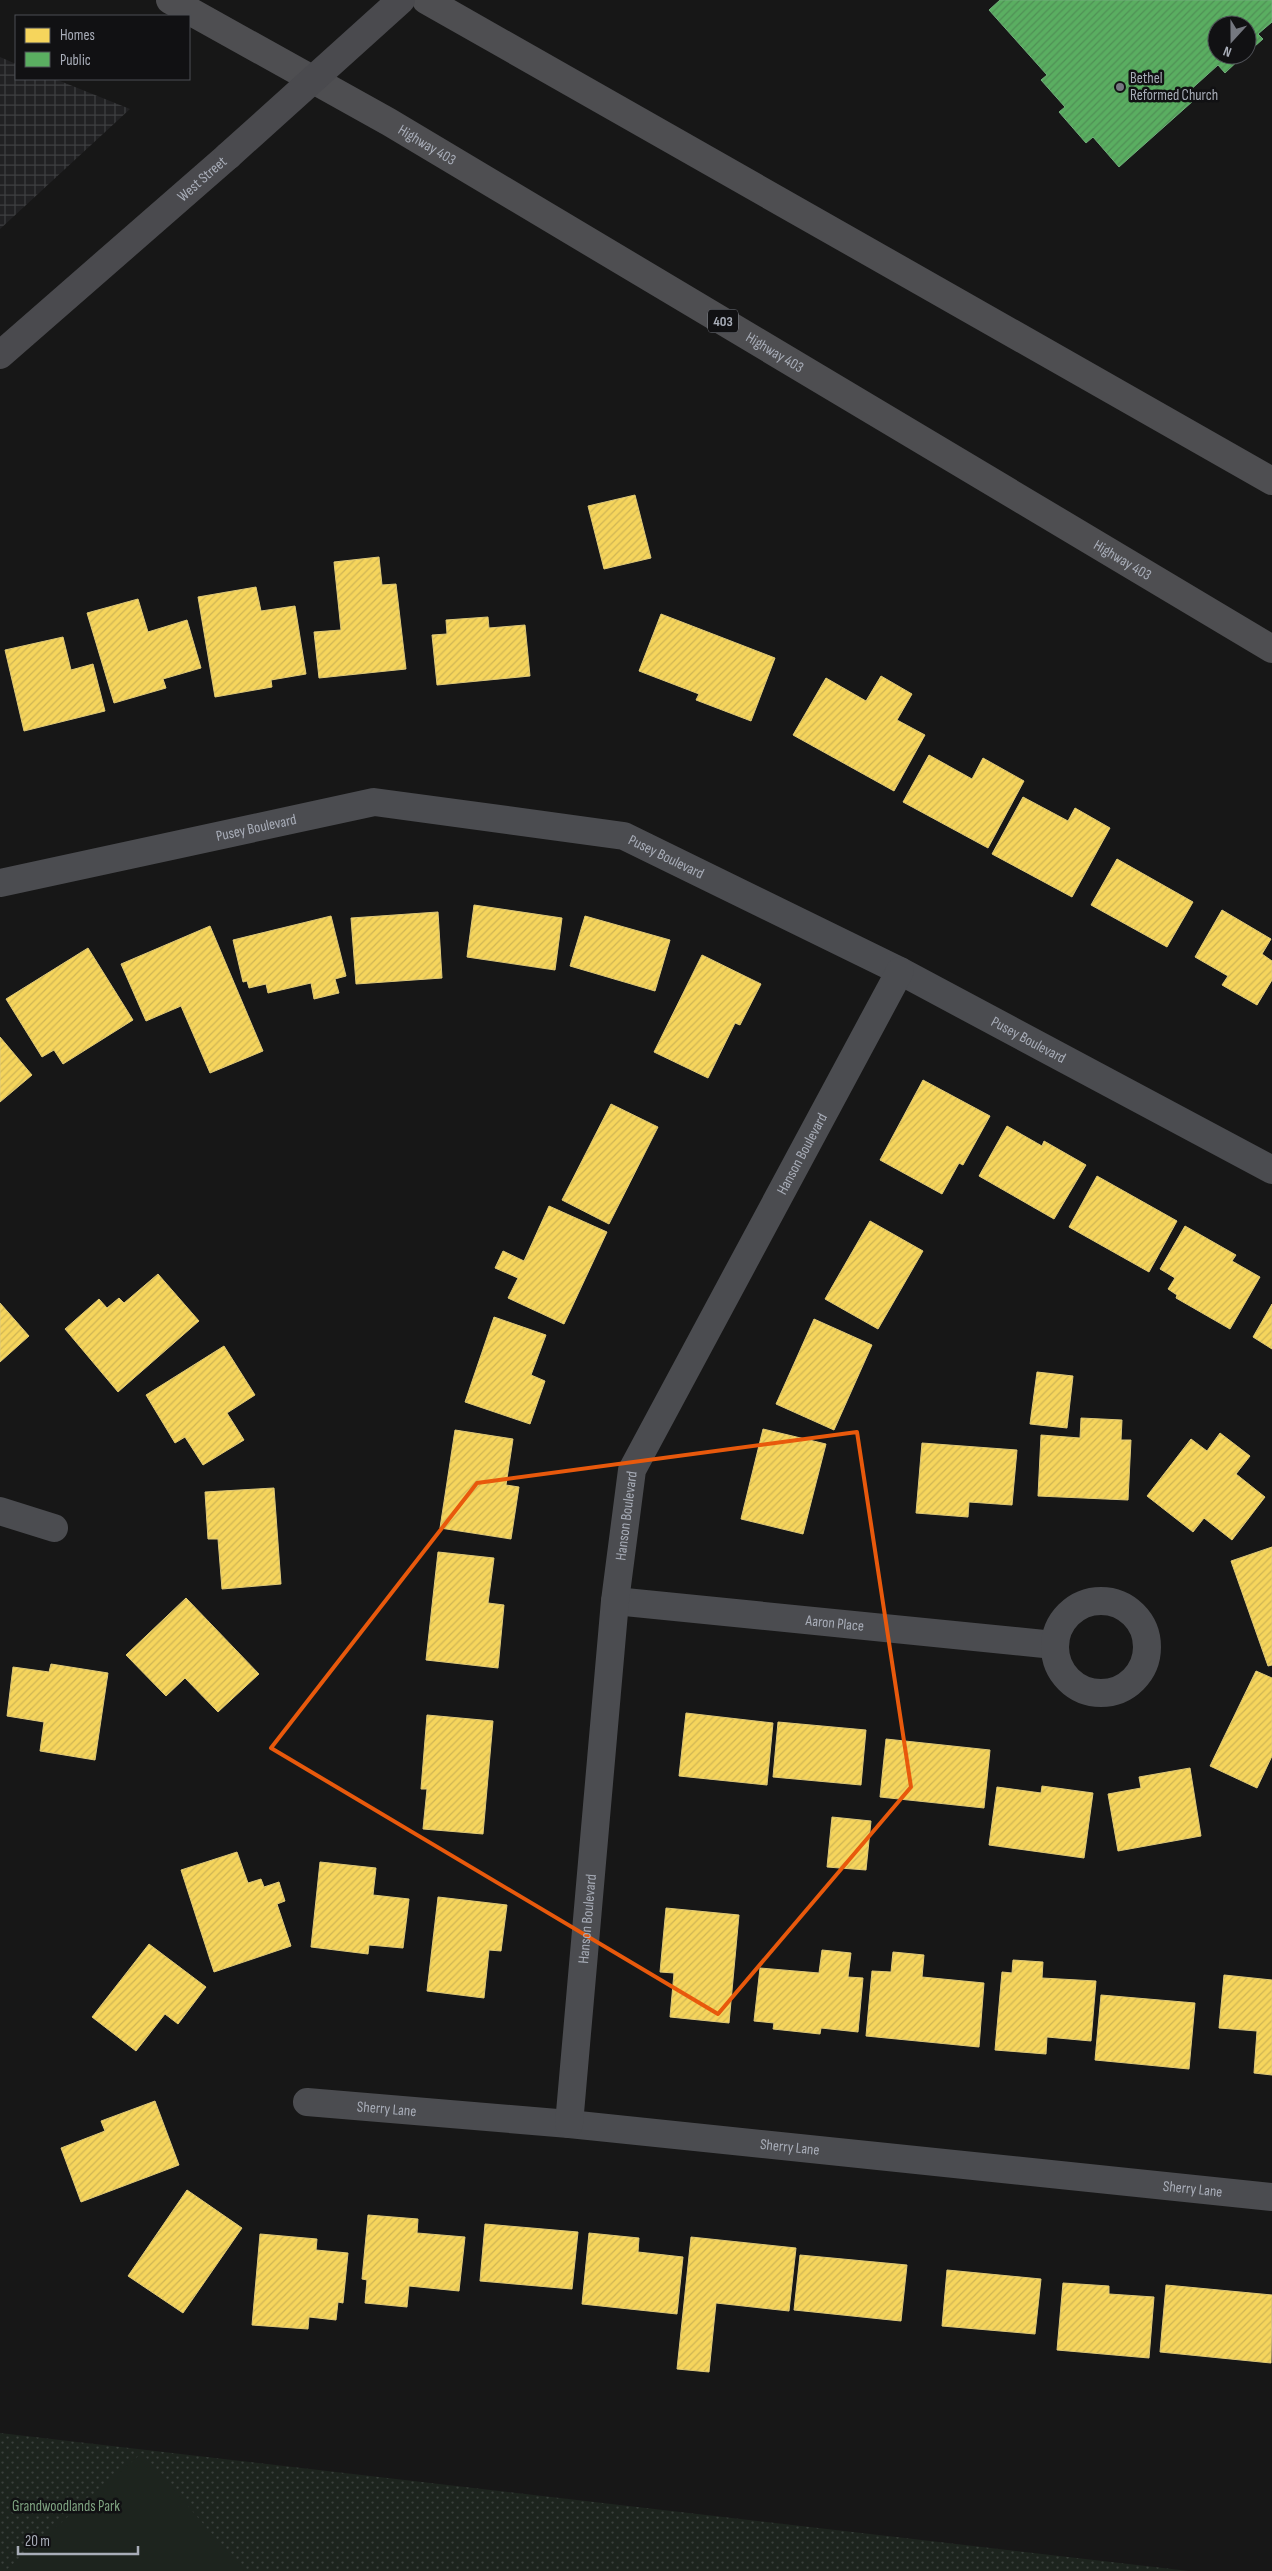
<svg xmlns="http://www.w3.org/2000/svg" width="1272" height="2571" font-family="'Sofia Sans Condensed',sans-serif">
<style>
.industrial{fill:url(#industrial-grid)}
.park{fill:url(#park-dots)}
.pitch{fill:#1d241e}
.homes{fill:url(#homes-hatch);stroke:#dfc978}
.public{fill:url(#public-hatch);stroke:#71ae7b}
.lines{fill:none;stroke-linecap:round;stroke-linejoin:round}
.minor{stroke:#4b4c50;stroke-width:28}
.secondary{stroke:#4a4a4e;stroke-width:28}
.motorway{stroke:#4e4e51;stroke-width:28}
.secondary-bridge{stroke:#4a4a4e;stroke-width:28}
.marked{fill:none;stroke:#e8590c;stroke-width:4;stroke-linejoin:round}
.poi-dot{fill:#757880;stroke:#111113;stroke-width:2}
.labels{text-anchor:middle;stroke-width:5;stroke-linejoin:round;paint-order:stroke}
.shield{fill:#111113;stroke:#7b7e86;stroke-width:1}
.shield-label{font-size:14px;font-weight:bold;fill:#a8adb8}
.poi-label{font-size:15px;fill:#a8adb8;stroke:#111113;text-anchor:start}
.street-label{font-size:15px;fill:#a8adb8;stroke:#111113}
.park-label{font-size:15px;fill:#7fa381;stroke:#111113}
</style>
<defs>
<pattern id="industrial-grid" width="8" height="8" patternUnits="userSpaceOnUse" patternTransform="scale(1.25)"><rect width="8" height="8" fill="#212123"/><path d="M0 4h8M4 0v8" fill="none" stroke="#3e3f41"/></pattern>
<pattern id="park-dots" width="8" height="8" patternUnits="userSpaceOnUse" patternTransform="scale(1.25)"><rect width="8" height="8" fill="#1d241e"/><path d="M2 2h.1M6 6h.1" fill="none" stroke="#3b413d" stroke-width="1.8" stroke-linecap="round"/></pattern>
<pattern id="homes-hatch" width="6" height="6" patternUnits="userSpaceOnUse" patternTransform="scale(1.25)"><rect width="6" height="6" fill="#f6d55c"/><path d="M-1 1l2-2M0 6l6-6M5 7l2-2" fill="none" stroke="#cfb555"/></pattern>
<pattern id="public-hatch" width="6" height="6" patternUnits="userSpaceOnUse" patternTransform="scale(1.25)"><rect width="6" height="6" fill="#5aae61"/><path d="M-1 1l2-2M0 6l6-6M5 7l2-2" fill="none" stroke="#509056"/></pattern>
</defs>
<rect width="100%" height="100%" fill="#171717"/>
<path class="industrial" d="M 0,57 L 16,64 L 16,79 L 55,79 L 130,109 L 0,229 Z"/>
<path class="park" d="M 0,2433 L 1189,2571 L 0,2571 Z"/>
<path class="pitch" d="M 142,2453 L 244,2571 L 5,2571 Z"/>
<path class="homes" d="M 635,495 L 651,558 L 604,569 L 588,506 Z
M 379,557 L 382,585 L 396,584 L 406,669 L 319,678 L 314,632 L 341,630 L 334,562 Z
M 256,587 L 261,611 L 295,606 L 306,674 L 271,680 L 272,687 L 215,697 L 198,597 Z
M 138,599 L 148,632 L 187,620 L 201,668 L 163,679 L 166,688 L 114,703 L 87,613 Z
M 661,614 L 775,658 L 751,721 L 696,700 L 699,694 L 639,671 Z
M 488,617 L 489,628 L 525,625 L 530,676 L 437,685 L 432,635 L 447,634 L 446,620 Z
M 63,637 L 71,670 L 93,664 L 105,711 L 24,731 L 5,650 Z
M 881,676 L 912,694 L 897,720 L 925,735 L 894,791 L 793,735 L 826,678 L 866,701 Z
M 929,755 L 972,779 L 983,758 L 1024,781 L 988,848 L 903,802 Z
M 1023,797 L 1068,821 L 1075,808 L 1110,828 L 1072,897 L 992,854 Z
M 1117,859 L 1193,902 L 1167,947 L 1091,905 Z
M 474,905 L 562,918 L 555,970 L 467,957 Z
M 1222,910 L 1271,939 L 1262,954 L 1272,961 L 1272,980 L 1257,1005 L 1222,985 L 1228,976 L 1195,957 Z
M 438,912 L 442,978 L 356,984 L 351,918 Z
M 331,916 L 346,976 L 335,979 L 339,993 L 314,999 L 311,983 L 268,993 L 266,984 L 249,988 L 247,981 L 243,982 L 233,940 Z
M 585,916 L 670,940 L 655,991 L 570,966 Z
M 210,926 L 263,1051 L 210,1073 L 181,1006 L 146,1021 L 121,964 Z
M 88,948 L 133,1020 L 63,1064 L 54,1050 L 42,1057 L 6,999 Z
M 702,955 L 761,984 L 740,1025 L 735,1023 L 708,1078 L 654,1052 Z
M 0,1037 L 32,1075 L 0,1102 Z
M 923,1080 L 990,1116 L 963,1165 L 959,1163 L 942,1194 L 880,1160 Z
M 611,1104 L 658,1127 L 609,1224 L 562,1200 Z
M 1007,1126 L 1042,1146 L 1044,1141 L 1086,1165 L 1054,1219 L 979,1176 Z
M 1097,1176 L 1177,1221 L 1149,1272 L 1069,1227 Z
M 549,1206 L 607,1232 L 564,1324 L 508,1298 L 518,1278 L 495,1268 L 503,1251 L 524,1261 Z
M 870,1221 L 923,1251 L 878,1329 L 825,1299 Z
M 1185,1226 L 1236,1255 L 1232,1261 L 1260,1277 L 1230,1329 L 1176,1298 L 1177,1295 L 1168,1289 L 1175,1278 L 1160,1269 Z
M 158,1274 L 199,1321 L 118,1392 L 65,1329 L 99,1299 L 107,1308 L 119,1298 L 124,1303 Z
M 0,1303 L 29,1336 L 0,1362 Z
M 1272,1304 L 1272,1349 L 1253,1337 Z
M 494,1317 L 546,1335 L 531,1375 L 545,1381 L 530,1424 L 465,1402 Z
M 814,1319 L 872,1345 L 834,1430 L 776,1404 Z
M 224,1346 L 255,1395 L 227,1413 L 244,1440 L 203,1465 L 185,1437 L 175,1443 L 146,1395 Z
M 1037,1372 L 1073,1376 L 1067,1428 L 1030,1424 Z
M 1081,1418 L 1122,1420 L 1121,1440 L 1131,1440 L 1128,1500 L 1038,1496 L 1041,1435 L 1080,1438 Z
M 763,1429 L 826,1444 L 803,1534 L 741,1519 Z
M 455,1430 L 513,1439 L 506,1485 L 519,1487 L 511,1539 L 440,1528 Z
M 1220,1433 L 1250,1456 L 1236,1474 L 1265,1497 L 1232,1540 L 1204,1518 L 1193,1532 L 1147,1496 L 1191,1439 L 1207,1451 Z
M 922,1443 L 1017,1450 L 1012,1505 L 969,1502 L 968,1517 L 916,1513 Z
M 274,1488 L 281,1584 L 222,1589 L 218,1539 L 208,1539 L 205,1492 Z
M 1272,1547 L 1272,1665 L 1268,1666 L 1231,1561 Z
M 438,1552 L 494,1558 L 488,1603 L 504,1605 L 498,1668 L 426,1660 Z
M 186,1598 L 259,1674 L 218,1712 L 185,1678 L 166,1696 L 126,1655 Z
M 51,1664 L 108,1673 L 95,1760 L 40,1751 L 44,1722 L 7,1716 L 13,1667 L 49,1672 Z
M 1256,1671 L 1272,1678 L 1272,1756 L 1257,1788 L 1210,1766 Z
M 686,1713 L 773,1723 L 767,1785 L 679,1776 Z
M 427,1715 L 493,1721 L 483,1834 L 423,1829 L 427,1789 L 421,1789 Z
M 778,1722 L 866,1730 L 861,1785 L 773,1777 Z
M 886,1739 L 990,1750 L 984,1808 L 880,1797 Z
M 1190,1768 L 1201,1836 L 1118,1851 L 1108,1794 L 1141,1788 L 1139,1777 Z
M 1042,1786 L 1093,1793 L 1084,1858 L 989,1845 L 997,1787 L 1041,1793 Z
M 832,1817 L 871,1821 L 866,1870 L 827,1867 Z
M 237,1852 L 248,1883 L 261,1879 L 264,1887 L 279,1882 L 285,1901 L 277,1904 L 291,1946 L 214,1972 L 181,1870 Z
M 320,1862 L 376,1868 L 373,1895 L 409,1899 L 403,1948 L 369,1945 L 368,1954 L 311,1947 Z
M 438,1897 L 507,1905 L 501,1951 L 489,1950 L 484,1998 L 427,1991 Z
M 666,1908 L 739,1915 L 729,2023 L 670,2017 L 674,1973 L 660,1972 Z
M 149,1944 L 206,1987 L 178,2024 L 165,2014 L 136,2051 L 92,2017 Z
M 822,1950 L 851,1953 L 848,1977 L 863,1978 L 858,2032 L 821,2028 L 820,2034 L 773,2029 L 774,2023 L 754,2021 L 760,1968 L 819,1973 Z
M 893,1952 L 924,1955 L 922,1977 L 984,1983 L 979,2047 L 866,2036 L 872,1971 L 891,1972 Z
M 1013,1960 L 1043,1962 L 1042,1978 L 1096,1981 L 1091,2041 L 1047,2037 L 1046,2054 L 995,2050 L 1002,1972 L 1012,1973 Z
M 1224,1975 L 1272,1980 L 1272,2075 L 1254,2073 L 1257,2031 L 1219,2028 Z
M 1101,1995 L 1195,2003 L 1189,2069 L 1095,2060 Z
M 155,2101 L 179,2165 L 81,2202 L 61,2148 L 105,2131 L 101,2121 Z
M 187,2190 L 242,2228 L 183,2313 L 128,2276 Z
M 368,2215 L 418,2219 L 417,2233 L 465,2237 L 459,2291 L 409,2286 L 407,2307 L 365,2303 L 367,2280 L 362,2279 Z
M 485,2224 L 578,2232 L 572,2289 L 480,2281 Z
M 589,2233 L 639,2238 L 638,2252 L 683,2257 L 677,2314 L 582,2304 Z
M 260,2234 L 317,2239 L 316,2250 L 348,2253 L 343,2303 L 338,2302 L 336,2320 L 309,2317 L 308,2329 L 252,2325 Z
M 691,2237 L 796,2248 L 789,2311 L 716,2303 L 709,2372 L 677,2369 Z
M 800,2255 L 907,2265 L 901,2321 L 794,2310 Z
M 947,2270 L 1041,2279 L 1035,2334 L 942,2326 Z
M 1063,2283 L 1109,2286 L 1109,2294 L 1154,2297 L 1149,2358 L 1057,2350 Z
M 1166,2285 L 1272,2295 L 1271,2363 L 1160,2352 Z"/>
<path class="public" d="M 1000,0 L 1272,0 L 1272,22 L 1258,34 L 1263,39 L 1247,53 L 1247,25 L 1217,25 L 1217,55 L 1244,55 L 1225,73 L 1218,65 L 1187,93 L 1193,101 L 1119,167 L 1093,137 L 1086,143 L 1059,112 L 1065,107 L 1041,80 L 1047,75 L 989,10 Z"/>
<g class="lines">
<g class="minor">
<path id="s1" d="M 0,883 L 374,802 L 624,836 L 900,971 L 1272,1170"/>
<path d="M 0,1511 L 54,1528"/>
<path id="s2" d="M 615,1601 L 1054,1645"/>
<circle cx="1101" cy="1647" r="46"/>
<path id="s3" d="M 307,2102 L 569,2124 L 1272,2197"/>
<path id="s4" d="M 569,2124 L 615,1601 L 632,1470 L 900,971"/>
</g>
<path class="secondary" id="s5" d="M 0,355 L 228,156"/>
<g class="motorway">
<path id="s6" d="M 170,0 L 389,122 L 1272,649"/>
<path d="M 426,0 L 1272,481"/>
</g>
<path class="secondary-bridge" d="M 228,156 L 401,0"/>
</g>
<path class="marked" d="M 857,1432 L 911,1787 L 718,2014 L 271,1748 L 477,1483 Z"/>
<circle class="poi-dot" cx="1120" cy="87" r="5"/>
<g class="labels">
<rect class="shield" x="708" y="309.5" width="30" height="23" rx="4"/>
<g class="shield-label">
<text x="723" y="326">403</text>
</g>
<g class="poi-label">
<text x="1130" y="83">Bethel<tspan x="1130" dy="17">Reformed Church</tspan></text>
</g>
<g class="street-label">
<text dy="5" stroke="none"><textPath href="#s6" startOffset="295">Highway 403</textPath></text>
<text dy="5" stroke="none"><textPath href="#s5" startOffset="268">West Street</textPath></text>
<text dy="5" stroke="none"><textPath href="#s6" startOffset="700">Highway 403</textPath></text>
<text dy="5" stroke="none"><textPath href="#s6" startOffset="1105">Highway 403</textPath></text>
<text dy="5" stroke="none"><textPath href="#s1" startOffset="262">Pusey Boulevard</textPath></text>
<text dy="5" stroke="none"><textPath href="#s1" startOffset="682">Pusey Boulevard</textPath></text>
<text dy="5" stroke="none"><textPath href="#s1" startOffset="1088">Pusey Boulevard</textPath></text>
<text dy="5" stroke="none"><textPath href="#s4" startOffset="1016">Hanson Boulevard</textPath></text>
<text dy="5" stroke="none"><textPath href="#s4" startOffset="611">Hanson Boulevard</textPath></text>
<text dy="5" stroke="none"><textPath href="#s2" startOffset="221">Aaron Place</textPath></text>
<text dy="5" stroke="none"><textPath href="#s4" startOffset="206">Hanson Boulevard</textPath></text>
<text dy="5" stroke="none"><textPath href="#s3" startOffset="80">Sherry Lane</textPath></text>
<text dy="5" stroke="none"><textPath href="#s3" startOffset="485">Sherry Lane</textPath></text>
<text dy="5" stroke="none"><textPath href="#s3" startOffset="890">Sherry Lane</textPath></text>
</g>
<g class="park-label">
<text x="66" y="2511">Grandwoodlands Park</text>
</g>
</g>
<rect x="15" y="15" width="175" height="65" fill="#111113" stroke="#4d4f55"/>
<rect x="25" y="28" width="25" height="15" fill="#f6d55c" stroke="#4d4f55"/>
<text x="60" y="40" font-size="15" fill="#a8adb8">Homes</text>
<rect x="25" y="52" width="25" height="15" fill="#5aae61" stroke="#4d4f55"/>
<text x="60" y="65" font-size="15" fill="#a8adb8">Public</text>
<g transform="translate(1232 40) rotate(201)"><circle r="24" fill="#111113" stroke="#4d4f55"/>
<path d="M0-4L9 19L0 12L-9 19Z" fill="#757880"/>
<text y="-8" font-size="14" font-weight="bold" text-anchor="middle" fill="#a8adb8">N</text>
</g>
<path d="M18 2546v8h120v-8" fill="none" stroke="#a8adb8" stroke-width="2.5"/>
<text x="25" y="2546" font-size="15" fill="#a8adb8" stroke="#111113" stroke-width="4" paint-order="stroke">20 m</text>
</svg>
